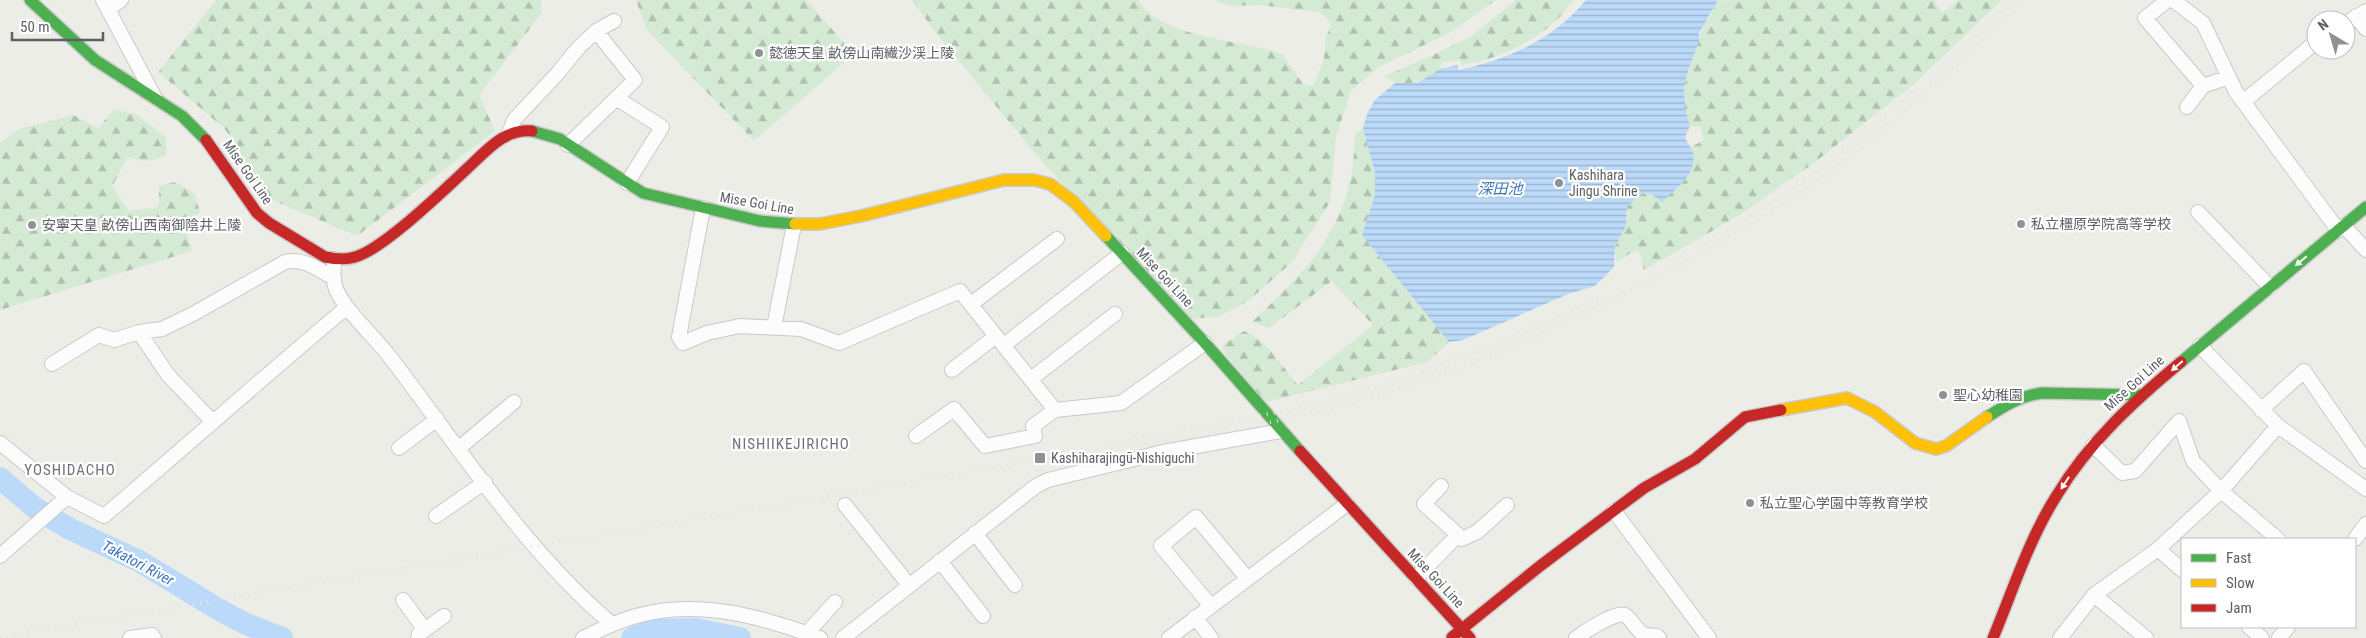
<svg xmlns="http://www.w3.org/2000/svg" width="2366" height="638" font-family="'Roboto Condensed','Noto Sans JP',sans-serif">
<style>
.forest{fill:url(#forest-firs)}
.water{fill:url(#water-rules)}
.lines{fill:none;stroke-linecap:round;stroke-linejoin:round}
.river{stroke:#bbd9f8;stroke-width:22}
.street-casing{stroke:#c9cac8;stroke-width:16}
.fast-casing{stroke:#cacac9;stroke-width:14}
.slow-casing{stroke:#cacac9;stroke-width:14}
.jam-casing{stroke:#cacac9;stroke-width:14}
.street{stroke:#fcfcfc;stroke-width:14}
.fast{stroke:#4caf50;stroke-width:11}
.slow{stroke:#ffc107;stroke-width:11}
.jam{stroke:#c62828;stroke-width:11}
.rail{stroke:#e4e4e3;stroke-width:4;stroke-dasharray:1 6;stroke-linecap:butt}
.oneway{fill:#f6fbf6}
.poi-dot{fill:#8f9194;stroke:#fff;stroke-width:2}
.labels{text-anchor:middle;stroke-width:4.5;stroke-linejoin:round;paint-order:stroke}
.poi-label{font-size:14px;fill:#5d6066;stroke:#fff;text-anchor:start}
.street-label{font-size:14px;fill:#5d6066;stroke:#fff}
.water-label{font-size:15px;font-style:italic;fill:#4075be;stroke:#fff}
.neighbourhood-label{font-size:15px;letter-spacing:1px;fill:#6e7278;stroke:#fff}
</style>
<defs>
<pattern id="forest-firs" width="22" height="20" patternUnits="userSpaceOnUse" patternTransform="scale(1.25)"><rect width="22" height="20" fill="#d5ead4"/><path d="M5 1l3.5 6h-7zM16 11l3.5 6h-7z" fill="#b0c1b0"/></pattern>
<pattern id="water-rules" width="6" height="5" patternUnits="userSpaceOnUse" patternTransform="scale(1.25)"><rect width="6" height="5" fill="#bbd9f8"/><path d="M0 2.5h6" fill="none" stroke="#9bb3cd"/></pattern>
</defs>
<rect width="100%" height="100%" fill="#edede8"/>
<path class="forest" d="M 216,0 L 541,0 L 541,14 L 479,95 L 495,131 L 357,236 L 268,198 L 225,129 L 158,72 Z
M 636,0 L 806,0 L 854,54 L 754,141 L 647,30 Z
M 912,0 L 1138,0 C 1159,38 1244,40 1282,54 L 1303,84 L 1313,86 L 1324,59 L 1325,41 L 1331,24 L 1325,16 L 1317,12 L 1259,5 L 1230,6 L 1214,0 L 1496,0 L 1451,32 L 1377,68 L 1351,91 L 1336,136 L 1330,202 L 1292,262 L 1248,301 L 1219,316 L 1192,319 L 1043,163 L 936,33 Z
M 1516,0 L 1574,0 C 1567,8 1561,17 1553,23 C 1529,45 1494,60 1462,65 L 1460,60 L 1442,62 L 1440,69 C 1421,83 1406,91 1384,76 L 1431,56 L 1470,37 Z
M 1730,0 L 1934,0 L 1942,13 L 1959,0 L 2002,0 L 1915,83 L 1814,163 L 1735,218 L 1644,270 L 1640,253 L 1636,250 L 1616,262 L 1615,247 L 1628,219 L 1627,207 L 1640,195 L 1646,193 L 1655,196 L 1693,154 L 1691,147 L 1704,140 L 1700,127 L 1690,126 L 1683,104 L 1683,89 L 1704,22 L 1708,21 L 1717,1 Z
M 114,109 L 138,115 L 166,138 L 166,155 C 153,162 142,162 128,157 L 112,186 L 129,211 L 154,208 L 159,204 L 159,186 L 175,182 L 195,194 L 200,213 L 184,222 L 192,251 L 0,310 L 0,143 L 19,129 L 73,115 L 98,128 Z
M 1363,128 L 1375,173 L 1375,195 L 1362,235 L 1449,342 L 1427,362 L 1266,402 L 1225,354 L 1223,345 L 1244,331 C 1267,340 1282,367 1298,385 L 1373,325 L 1332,281 L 1269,328 L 1252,322 C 1297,279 1338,241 1351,177 C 1354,164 1354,149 1355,135 Z"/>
<path class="water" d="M 1586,0 L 1718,0 L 1699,33 L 1699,41 C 1686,77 1678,88 1690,126 L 1685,137 C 1687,144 1692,147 1693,154 C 1697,175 1675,189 1662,202 L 1651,194 L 1646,193 L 1640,195 L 1627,207 L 1626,225 L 1615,247 L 1614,267 L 1595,286 L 1568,294 L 1463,340 L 1449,342 L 1362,235 L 1375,195 L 1375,173 L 1363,128 L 1367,114 L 1375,100 L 1395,83 L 1418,83 L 1440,69 L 1457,65 L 1459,70 C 1508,60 1554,39 1586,0 Z"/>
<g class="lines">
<path class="river" d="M 0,478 L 35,508 L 70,529 L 139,561 L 218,609 L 246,624 L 282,638
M 632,638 L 655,630 L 695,629 L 740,638"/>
<defs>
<path id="street" d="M 103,0 L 154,96
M 2168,0 L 2145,18 L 2203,86
M 2173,0 L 2203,23 L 2236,92 L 2338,230
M 109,9 L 121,0
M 2356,16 L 2366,29
M 2346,23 L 2366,11
M 616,98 L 662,127 L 627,183
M 2243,102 L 2316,42
M 2187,107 L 2203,86 L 2229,77
M 509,133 L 514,120 L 557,74 L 579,47 L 596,31 L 614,21
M 568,145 L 635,80 L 596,31
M 703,208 L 679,337 L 683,343 L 707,333 L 740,326 L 801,329 L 839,343 L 960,291 L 1055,410
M 2198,212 L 2270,287
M 2344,226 L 2366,250
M 335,259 C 333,269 332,279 336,289 C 345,311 375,337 390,357 C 458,446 526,552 612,624
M 971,304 L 1057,239
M 774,327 L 794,225
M 139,332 L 168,375 L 213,422
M 1004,345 L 1122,253
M 2200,346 L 2278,426 L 2366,489
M 52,364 L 99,335 L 114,340 L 139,332 L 162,329 L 193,314 L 285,262 C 303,257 318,270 334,278
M 952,370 L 996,336
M 1031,379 L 1115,314
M 2261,410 L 2304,371 L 2366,461
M 916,436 L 954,409 L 985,446 L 1035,436 L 1033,426 L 1055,410 L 1121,403 L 1205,343
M 0,443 L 67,497 L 104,516 C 185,447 265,376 347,307
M 2093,445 L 2122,473 L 2135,471 L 2179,421 L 2193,461 L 2221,491 L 2278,539
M 399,448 L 437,419
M 459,448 L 514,402
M 1441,486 L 1424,504 L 1458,535
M 845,505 L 909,585
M 1614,511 L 1709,638
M 436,516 L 485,482
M 975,533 L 1015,585
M 2355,539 L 2366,524
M 2158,549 L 2182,570
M 0,556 L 67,497
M 940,561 L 983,616
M 1416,578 L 1458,535 L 1462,539 L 1477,532 L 1507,505
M 2094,595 L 2146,638
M 403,600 L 425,630
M 1210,605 L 1161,546 L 1196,517 L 1247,578
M 1195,617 L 1211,638
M 2249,627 L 2262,638
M 807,633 L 835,602
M 130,638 L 152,635 L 154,638
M 418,638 L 419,634 L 444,616
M 583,638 C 601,629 620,620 640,615 C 701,599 762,617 820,638
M 843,638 L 1036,486 L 1048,480 L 1163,452 L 1281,431
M 1169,638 L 1347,504
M 1576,638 C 1584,632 1616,611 1625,615 C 1632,619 1636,630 1644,635 L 1657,636 L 1659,638
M 2060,638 L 2094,595 L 2158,549 L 2221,491 L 2278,426
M 2279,638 L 2288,627"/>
<path id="fast" d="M 30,0 L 95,60 L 182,116 L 206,140
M 532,131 L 560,139 L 643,193 L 760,221 L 795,224
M 1106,236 L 1205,343 L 1300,451
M 2181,362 L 2366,207
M 1987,417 C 2006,405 2020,396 2042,393 L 2142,395"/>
<path id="slow" d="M 795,224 L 820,224 L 861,216 L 1004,180 L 1034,180 L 1050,184 L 1074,202 L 1106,236
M 1781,410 L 1847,398 L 1875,412 L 1915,443 L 1936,449 L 1946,446 L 1987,417"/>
<path id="jam" d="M 206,140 L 257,213 L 269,223 L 325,257 C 335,259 346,260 355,257 C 384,249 447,187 471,165 C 489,148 505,129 532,131
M 1300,451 L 1470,638
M 1452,637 L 1540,566 L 1644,488 L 1695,459 L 1745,417 L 1781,410
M 1993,638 C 2013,590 2029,539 2057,495 C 2089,442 2134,401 2181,362"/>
</defs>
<use href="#street" class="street-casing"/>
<use href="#fast" class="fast-casing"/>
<use href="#slow" class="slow-casing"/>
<use href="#jam" class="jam-casing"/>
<use href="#street" class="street"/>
<use href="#fast" class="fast"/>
<use href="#slow" class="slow"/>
<use href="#jam" class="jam"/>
<path class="rail" d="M 1696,247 C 1733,226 1771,204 1806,179 C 1880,126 1945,63 2012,0
M 1129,440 C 1215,425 1302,410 1385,384 C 1460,360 1532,330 1603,296
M 0,637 L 1113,448 C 1204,437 1301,419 1388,392 C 1491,359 1589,315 1683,262 C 1725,239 1768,215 1808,188 C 1887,134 1955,65 2024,0"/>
</g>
<defs><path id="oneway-solid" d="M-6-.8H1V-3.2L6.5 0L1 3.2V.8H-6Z" transform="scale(1.25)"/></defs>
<g class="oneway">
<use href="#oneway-solid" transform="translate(2301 261) rotate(140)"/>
<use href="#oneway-solid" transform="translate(2177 366) rotate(139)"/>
<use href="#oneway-solid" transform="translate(2065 483) rotate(123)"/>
</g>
<g class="poi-dot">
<circle cx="759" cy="53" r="5"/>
<circle cx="1559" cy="183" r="5"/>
<circle cx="2021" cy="224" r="5"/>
<circle cx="32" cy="225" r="5"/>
<circle cx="1943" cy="395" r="5"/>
<rect x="1034" y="452" width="12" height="12" rx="2.5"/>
<circle cx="1750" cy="503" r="5"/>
</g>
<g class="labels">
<g class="poi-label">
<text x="769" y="58">懿徳天皇 畝傍山南繊沙渓上陵</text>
<text x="1569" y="180">Kashihara<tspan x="1569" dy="16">Jingu Shrine</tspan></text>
<text x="2031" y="229">私立橿原学院高等学校</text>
<text x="42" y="230">安寧天皇 畝傍山西南御陰井上陵</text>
<text x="1953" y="400">聖心幼稚園</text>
<text x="1051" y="463">Kashiharajingū-Nishiguchi</text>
<text x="1760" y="508">私立聖心学園中等教育学校</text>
</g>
<g class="street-label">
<text transform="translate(248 172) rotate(55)" y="5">Mise Goi Line</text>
<text transform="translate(757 203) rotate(10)" y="5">Mise Goi Line</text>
<text transform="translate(1165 277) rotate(47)" y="5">Mise Goi Line</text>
<text transform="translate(2134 383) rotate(-42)" y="5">Mise Goi Line</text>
<text transform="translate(1436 578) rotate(47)" y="5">Mise Goi Line</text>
</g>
<g class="water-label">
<text x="1500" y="194">深田池</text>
<text transform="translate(138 563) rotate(28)" y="5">Takatori River</text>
</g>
<g class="neighbourhood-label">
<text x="791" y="449">NISHIIKEJIRICHO</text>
<text x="70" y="475">YOSHIDACHO</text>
</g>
</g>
<rect x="2181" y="538" width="175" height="90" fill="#ffffff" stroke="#bebfc2"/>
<rect x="2191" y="554" width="25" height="8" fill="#4caf50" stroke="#bebfc2"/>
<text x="2226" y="563" font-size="15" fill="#5d6066">Fast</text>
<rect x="2191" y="579" width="25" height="8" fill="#ffc107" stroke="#bebfc2"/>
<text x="2226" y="588" font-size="15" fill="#5d6066">Slow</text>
<rect x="2191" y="604" width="25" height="8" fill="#c62828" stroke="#bebfc2"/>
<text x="2226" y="613" font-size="15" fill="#5d6066">Jam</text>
<g transform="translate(2331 35) rotate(322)"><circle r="24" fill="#ffffff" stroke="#bebfc2"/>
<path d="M0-4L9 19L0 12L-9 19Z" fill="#8f9194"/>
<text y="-8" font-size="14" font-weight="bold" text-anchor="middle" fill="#5d6066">N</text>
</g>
<path d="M12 32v8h91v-8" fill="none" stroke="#5d6066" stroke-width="2.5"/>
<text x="20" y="32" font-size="15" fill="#5d6066" stroke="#ffffff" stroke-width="4" paint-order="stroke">50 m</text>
</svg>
